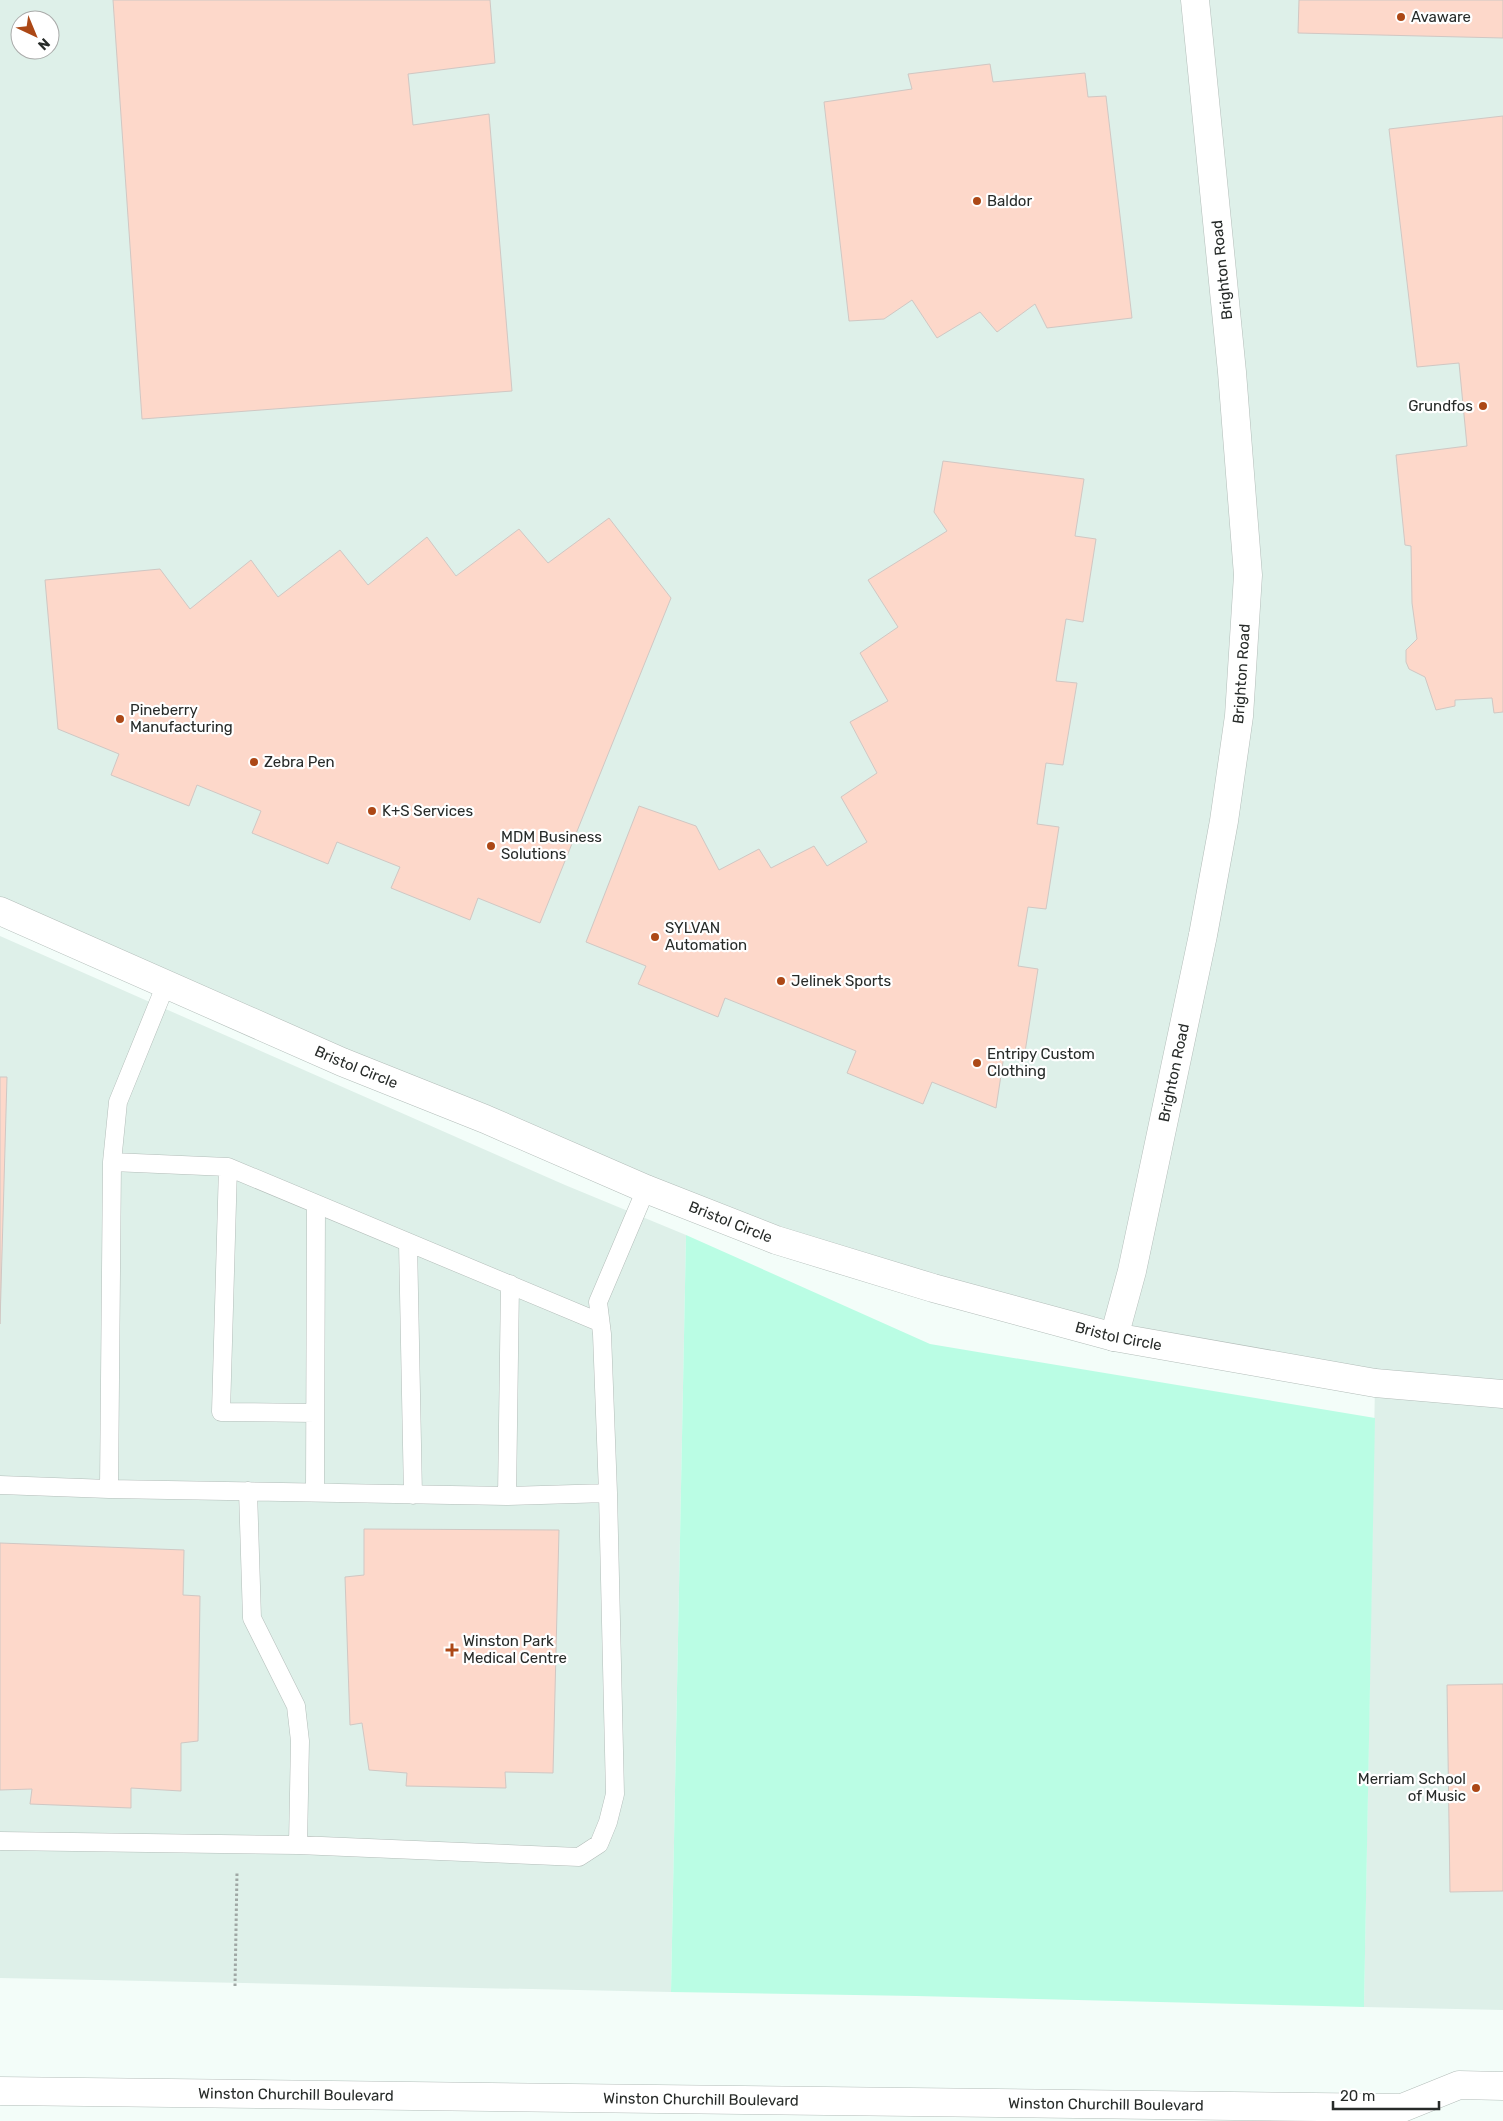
<svg xmlns="http://www.w3.org/2000/svg" width="1503" height="2121" font-family="Rubik,sans-serif">
<style>
.built{fill:#def0e9;fill-rule:evenodd}
.green{fill:#bafde4}
.building{fill:#fdd8ca;stroke:#d0c7c3}
.lines{fill:none;stroke-linecap:round;stroke-linejoin:round}
.service-casing{stroke:#b3bdb9;stroke-width:19}
.minor-casing{stroke:#b3bdb9;stroke-width:29}
.tertiary-casing{stroke:#b3bdb9;stroke-width:29}
.secondary-casing{stroke:#b3bdb9;stroke-width:29}
.path{stroke:#9fa7a4;stroke-width:3;stroke-dasharray:2.5 2.5;stroke-linecap:butt}
.service{stroke:#fff;stroke-width:18}
.minor{stroke:#fff;stroke-width:28}
.tertiary{stroke:#fff;stroke-width:28}
.secondary{stroke:#fff;stroke-width:28}
.poi-dot{fill:#ac4816;stroke:#fff;stroke-width:2}
.labels{text-anchor:middle;stroke-width:4.5;stroke-linejoin:round;paint-order:stroke}
.poi-label{font-size:15px;fill:#272b29;stroke:#fff;text-anchor:start}
.street-label{font-size:15px;fill:#272b29;stroke:#fff}
</style>
<rect width="100%" height="100%" fill="#f3fdf9"/>
<path class="built" d="M 0,0 L 1503,0 L 1503,2010 L 1364,2007 L 1375,1383 L 1188,1352 L 776,1240 L 0,911 ZM 20,20 L 50,20 L 50,50 L 20,50 Z
M 0,936 L 565,1185 L 686,1235 L 671,1992 L 0,1978 Z"/>
<path class="green" d="M 686,1235 L 930,1344 L 1375,1418 L 1364,2007 L 916,1996 L 671,1992 Z"/>
<path class="building" d="M 113,0 L 490,0 L 495,63 L 408,74 L 413,125 L 489,114 L 512,391 L 142,419 Z
M 1299,0 L 1503,0 L 1503,38 L 1298,33 Z
M 990,64 L 993,82 L 1085,73 L 1088,97 L 1106,96 L 1132,318 L 1047,328 L 1035,304 L 997,332 L 980,312 L 937,338 L 912,300 L 884,319 L 849,321 L 824,102 L 912,89 L 908,74 Z
M 1503,116 L 1503,712 L 1494,713 L 1492,698 L 1455,700 L 1455,706 L 1436,710 L 1425,677 L 1409,669 L 1406,662 L 1406,650 L 1417,639 L 1412,603 L 1411,546 L 1405,545 L 1396,455 L 1467,446 L 1459,363 L 1417,367 L 1389,129 Z
M 943,461 L 1084,479 L 1075,536 L 1096,539 L 1083,622 L 1066,619 L 1056,681 L 1077,683 L 1063,765 L 1046,763 L 1037,824 L 1059,827 L 1046,909 L 1028,907 L 1018,966 L 1038,969 L 1025,1052 L 1005,1049 L 996,1108 L 932,1082 L 923,1104 L 847,1073 L 856,1051 L 725,998 L 718,1017 L 638,984 L 646,966 L 586,942 L 639,806 L 696,826 L 719,870 L 759,849 L 771,868 L 814,846 L 827,866 L 867,842 L 841,797 L 877,773 L 850,722 L 888,701 L 860,653 L 898,627 L 868,580 L 947,531 L 934,512 Z
M 609,518 L 671,598 L 540,923 L 478,898 L 470,920 L 391,888 L 400,867 L 337,842 L 328,864 L 252,833 L 261,811 L 197,785 L 189,806 L 111,775 L 119,754 L 58,729 L 45,580 L 160,569 L 190,609 L 251,560 L 278,597 L 340,550 L 368,585 L 427,537 L 456,576 L 519,529 L 548,563 Z
M 0,1077 L 7,1077 L 0,1324 Z
M 364,1529 L 559,1530 L 553,1773 L 505,1772 L 506,1788 L 406,1786 L 407,1773 L 369,1770 L 362,1723 L 350,1725 L 345,1577 L 364,1575 Z
M 0,1543 L 184,1550 L 183,1595 L 200,1596 L 198,1741 L 181,1743 L 181,1791 L 131,1788 L 131,1808 L 30,1804 L 32,1789 L 0,1790 Z
M 1503,1684 L 1503,1891 L 1450,1892 L 1447,1685 Z"/>
<g class="lines">
<defs>
<path id="service" d="M 166,984 L 118,1102 L 112,1162 L 109,1489 L 507,1496 L 608,1493 L 602,1334 L 598,1302 L 646,1189
M 112,1162 L 228,1167 L 599,1322
M 228,1167 L 221,1412 L 315,1413
M 408,1242 L 413,1495
M 0,1485 L 109,1489
M 248,1491 L 252,1618 L 296,1706 L 300,1741 L 298,1845 L 579,1857 L 599,1844 L 608,1822 L 615,1794 L 608,1493
M 315,1492 L 316,1204
M 507,1496 L 510,1284
M 0,1841 L 298,1845"/>
<g id="minor">
<path id="s1" d="M 1114,1337 L 1132,1271 L 1203,935 L 1224,821 L 1239,716 L 1248,575 L 1232,372 L 1195,0"/>
</g>
<g id="tertiary">
<path id="s2" d="M 0,911 L 342,1062 L 485,1119 L 646,1189 L 776,1240 L 933,1288 L 1114,1337 L 1375,1383 L 1503,1394"/>
</g>
<g id="secondary">
<path id="s3" d="M 0,2091 L 1402,2108 L 1459,2085 L 1503,2086"/>
</g>
</defs>
<use href="#service" class="service-casing"/>
<use href="#minor" class="minor-casing"/>
<use href="#tertiary" class="tertiary-casing"/>
<use href="#secondary" class="secondary-casing"/>
<path class="path" d="M 235,1986 L 237,1872"/>
<use href="#service" class="service"/>
<use href="#minor" class="minor"/>
<use href="#tertiary" class="tertiary"/>
<use href="#secondary" class="secondary"/>
</g>
<g class="poi-dot">
<circle cx="1401" cy="17" r="5"/>
<circle cx="977" cy="201" r="5"/>
<circle cx="1483" cy="406" r="5"/>
<circle cx="120" cy="719" r="5"/>
<circle cx="254" cy="762" r="5"/>
<circle cx="372" cy="811" r="5"/>
<circle cx="491" cy="846" r="5"/>
<circle cx="655" cy="937" r="5"/>
<circle cx="781" cy="981" r="5"/>
<circle cx="977" cy="1063" r="5"/>
<path d="M449.5 1642.5h5v5h5v5h-5v5h-5v-5h-5v-5h5z"/>
<circle cx="1476" cy="1788" r="5"/>
</g>
<g class="labels">
<g class="poi-label">
<text x="1411" y="22">Avaware</text>
<text x="987" y="206">Baldor</text>
<text x="1473" y="411" text-anchor="end">Grundfos</text>
<text x="130" y="715">Pineberry<tspan x="130" dy="17">Manufacturing</tspan></text>
<text x="264" y="767">Zebra Pen</text>
<text x="382" y="816">K+S Services</text>
<text x="501" y="842">MDM Business<tspan x="501" dy="17">Solutions</tspan></text>
<text x="665" y="933">SYLVAN<tspan x="665" dy="17">Automation</tspan></text>
<text x="791" y="986">Jelinek Sports</text>
<text x="987" y="1059">Entripy Custom<tspan x="987" dy="17">Clothing</tspan></text>
<text x="463" y="1646">Winston Park<tspan x="463" dy="17">Medical Centre</tspan></text>
<text x="1466" y="1784" text-anchor="end">Merriam School<tspan x="1466" dy="17">of Music</tspan></text>
</g>
<g class="street-label">
<text transform="translate(1222 270) rotate(-96)" y="5">Brighton Road</text>
<text dy="5" stroke="none"><textPath href="#s1" startOffset="676">Brighton Road</textPath></text>
<text dy="5" stroke="none"><textPath href="#s2" startOffset="389">Bristol Circle</textPath></text>
<text dy="5" stroke="none"><textPath href="#s1" startOffset="271">Brighton Road</textPath></text>
<text dy="5" stroke="none"><textPath href="#s2" startOffset="794">Bristol Circle</textPath></text>
<text dy="5" stroke="none"><textPath href="#s2" startOffset="1199">Bristol Circle</textPath></text>
<text dy="5" stroke="none"><textPath href="#s3" startOffset="296">Winston Churchill Boulevard</textPath></text>
<text dy="5" stroke="none"><textPath href="#s3" startOffset="701">Winston Churchill Boulevard</textPath></text>
<text dy="5" stroke="none"><textPath href="#s3" startOffset="1106">Winston Churchill Boulevard</textPath></text>
</g>
</g>
<g transform="translate(35 35) rotate(136)"><circle r="24" fill="#ffffff" stroke="#a9aaa9"/>
<path d="M0-4L9 19L0 12L-9 19Z" fill="#ac4816"/>
<text y="-8" font-size="14" font-weight="bold" text-anchor="middle" fill="#272b29">N</text>
</g>
<path d="M1333 2101v8h106v-8" fill="none" stroke="#272b29" stroke-width="2.5"/>
<text x="1340" y="2101" font-size="15" fill="#272b29" stroke="#ffffff" stroke-width="4" paint-order="stroke">20 m</text>
</svg>
